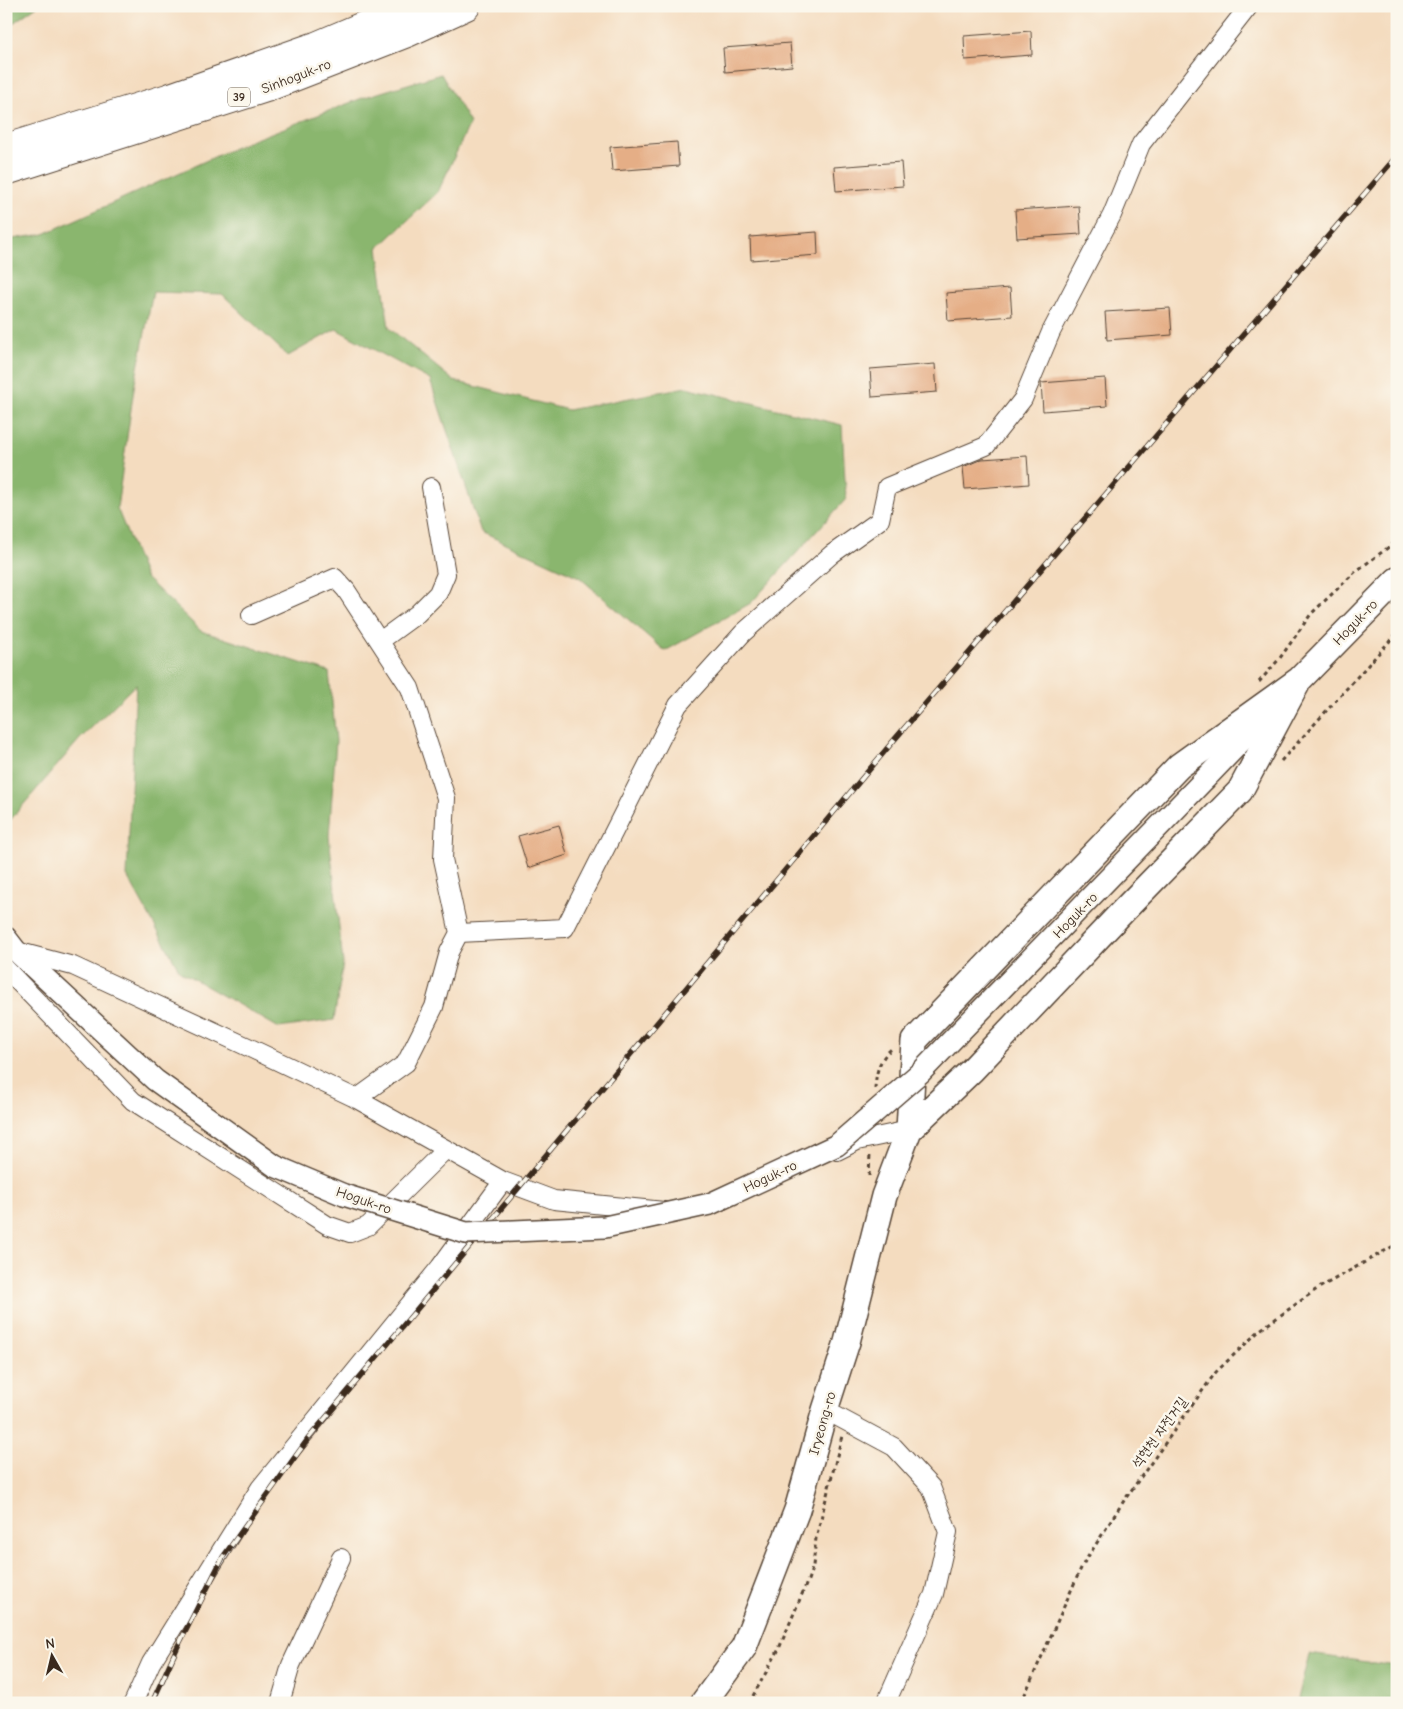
<svg xmlns="http://www.w3.org/2000/svg" width="1403" height="1709" font-family="'Comic Neue','Poor Story',sans-serif">
<style>
.forest{fill:#8ab66e;stroke:#627046}
.building{fill:#e5ae86}
.lines{fill:none;stroke-linecap:round;stroke-linejoin:round}
.minor-casing{stroke:#574536;stroke-width:20}
.tertiary-casing{stroke:#574536;stroke-width:24}
.secondary-casing{stroke:#574536;stroke-width:28}
.trunk-casing{stroke:#574536;stroke-width:30}
.path{stroke:#574536;stroke-width:3;stroke-dasharray:4 4;stroke-linecap:butt}
.minor{stroke:#fff;stroke-width:18}
.tertiary{stroke:#fff;stroke-width:21}
.secondary{stroke:#fff;stroke-width:25}
.trunk{stroke:#fff;stroke-width:28}
.rail-casing{stroke:#3b2a1e;stroke-width:5.5}
.rail{stroke:#fbf7ec;stroke-width:4;stroke-dasharray:11;stroke-linecap:butt}
.tertiary-bridge-casing{stroke:#574536;stroke-width:24;stroke-linecap:butt}
.tertiary-bridge{stroke:#fff;stroke-width:21}
.labels{text-anchor:middle;stroke-width:5;stroke-linejoin:round;paint-order:stroke}
.shield{fill:#fbf7ec;stroke:#75685c;stroke-width:1}
.shield-label{font-size:12px;font-weight:bold;fill:#3b2a1e}
.street-label{font-size:14px;fill:#3b2a1e;stroke:#fbf7ec}
</style>
<rect width="100%" height="100%" fill="#fbf7ec"/>
<filter id="ink" filterUnits="userSpaceOnUse"><feTurbulence type="fractalNoise" baseFrequency=".02" numOctaves="2"/><feDisplacementMap in="SourceGraphic" scale="10" xChannelSelector="R" yChannelSelector="G"/><feConvolveMatrix kernelMatrix="1 2 1 2 8 2 1 2 1" color-interpolation-filters="sRGB"/></filter>
<filter id="wash" filterUnits="userSpaceOnUse"><feTurbulence type="fractalNoise" baseFrequency=".0096" numOctaves="4" result="noise"/><feDisplacementMap in="SourceGraphic" scale="20" xChannelSelector="R" yChannelSelector="G"/><feGaussianBlur stdDeviation="1.12" result="paint"/><feColorMatrix in="noise" values="0 0 0 0 0 0 0 0 0 0 0 0 0 0 0 0 0 1.4 0 .05"/><feComposite in="paint" operator="in"/></filter>
<g filter="url(#wash)">
<rect width="100%" height="100%" fill="#f4dcbf"/>
<path class="forest" d="M 6,6 L 37,6 L 6,28 Z
M 441,74 L 470,123 L 438,192 L 378,248 L 389,328 L 454,381 L 568,410 L 686,387 L 842,425 L 846,499 L 751,603 L 665,651 L 579,577 L 481,532 L 430,380 L 336,329 L 288,356 L 222,294 L 153,292 L 134,388 L 117,508 L 145,577 L 201,631 L 329,672 L 336,741 L 329,836 L 343,963 L 334,1020 L 279,1028 L 180,971 L 127,876 L 136,684 L 79,740 L 6,825 L 6,240 L 44,234 L 245,143 L 365,97 Z
M 1309,1654 L 1397,1666 L 1397,1703 L 1297,1703 Z"/>
<g id="blocks">
<path class="building" d="M 1031,31 L 1032,55 L 965,60 L 964,36 Z
M 790,43 L 792,66 L 725,72 L 723,48 Z
M 677,142 L 679,166 L 612,171 L 610,147 Z
M 901,162 L 903,186 L 836,191 L 834,167 Z
M 1079,206 L 1081,234 L 1017,238 L 1015,210 Z
M 817,232 L 818,255 L 751,260 L 750,237 Z
M 1010,288 L 1012,316 L 948,321 L 946,293 Z
M 1170,308 L 1172,335 L 1107,340 L 1105,312 Z
M 935,364 L 937,392 L 872,397 L 870,369 Z
M 1105,378 L 1107,406 L 1043,411 L 1041,383 Z
M 1027,456 L 1029,484 L 965,489 L 963,467 L 982,459 Z
M 559,825 L 567,855 L 528,868 L 518,836 Z"/>
</g>
</g>
<g filter="url(#ink)">
<use href="#blocks" fill-opacity="0" stroke="#574536" stroke-width="1"/>
<g class="lines">
<defs>
<path id="minor" d="M 251,615 L 335,578 L 346,590 L 410,688 L 446,798 L 443,859 L 459,933 L 565,928 L 678,705 L 743,633 L 832,554 L 880,520 L 887,487 L 986,446 L 1023,399 L 1051,332 L 1112,215 L 1141,144 L 1249,6
M 380,641 L 417,614 L 438,593 L 446,574 L 431,487
M 16,951 L 73,966 L 248,1047 L 353,1097 L 503,1181 L 440,1267 L 260,1488 L 151,1663 L 133,1703
M 6,969 L 133,1101 L 327,1225 L 350,1233 L 368,1226 L 446,1149
M 356,1099 L 406,1063 L 434,1007 L 449,952 L 459,933
M 837,1151 L 857,1141 L 909,1130
M 503,1181 L 554,1200 L 664,1211
M 825,1410 L 894,1447 L 931,1487 L 948,1532 L 934,1594 L 886,1703
M 280,1703 L 291,1665 L 341,1558"/>
<path id="tertiary" d="M 1205,779 L 1273,708
M 6,938 L 16,951 L 155,1080 L 275,1166 L 344,1195"/>
<path id="secondary" d="M 909,1130 L 972,1070 L 1124,910 L 1240,791 L 1297,684
M 703,1703 L 744,1647 L 797,1510 L 825,1410 L 847,1342 L 884,1196 L 909,1130 L 914,1041 L 1179,766 L 1299,680 L 1397,580"/>
<path id="trunk" d="M 6,148 L 168,98 L 316,46 L 410,6
M 6,171 L 266,88 L 407,33 L 466,6"/>
</defs>
<use href="#minor" class="minor-casing"/>
<use href="#tertiary" class="tertiary-casing"/>
<use href="#secondary" class="secondary-casing"/>
<use href="#trunk" class="trunk-casing"/>
<path class="path" d="M 1259,682 L 1280,658 L 1311,614 L 1355,572 L 1397,541
M 1281,761 L 1397,633
M 875,1089 C 876,1072 879,1058 894,1047
M 869,1176 L 870,1153
M 749,1703 L 778,1651 L 808,1580 L 813,1566 L 816,1538 L 842,1436
M 1021,1703 L 1082,1566 L 1125,1499 L 1216,1372 L 1260,1330 L 1317,1289 L 1397,1244"/>
<use href="#minor" class="minor"/>
<use href="#tertiary" class="tertiary"/>
<use href="#secondary" class="secondary"/>
<use href="#trunk" class="trunk"/>
<defs>
<path id="rail" d="M 152,1703 L 177,1648 L 223,1557 L 308,1439 L 895,739 L 1397,156"/>
</defs>
<use href="#rail" class="rail-casing"/>
<use href="#rail" class="rail"/>
<defs>
<path id="tertiary-bridge" d="M 344,1195 L 466,1233 L 605,1227 L 710,1204 L 837,1145 L 921,1072 L 1205,779"/>
</defs>
<use href="#tertiary-bridge" class="tertiary-bridge-casing"/>
<use href="#tertiary-bridge" class="tertiary-bridge"/>
</g>
</g>
<g class="labels">
<rect class="shield" x="228" y="87.5" width="22" height="19" rx="4"/>
<g class="shield-label">
<text x="239" y="101">39</text>
</g>
<g class="street-label">
<text transform="translate(296 76) rotate(-21)" y="5">Sinhoguk-ro</text>
<text transform="translate(1355 622) rotate(-46)" y="5">Hoguk-ro</text>
<text transform="translate(1075 915) rotate(-46)" y="5">Hoguk-ro</text>
<text transform="translate(770 1176) rotate(-25)" y="5">Hoguk-ro</text>
<text transform="translate(364 1200) rotate(19)" y="5">Hoguk-ro</text>
<text transform="translate(822 1423) rotate(-74)" y="5">Iryeong-ro</text>
<text transform="translate(1159 1432) rotate(-54)" y="5">석현천 자전거길</text>
</g>
</g>
<rect width="1403" height="1709" fill="none" stroke="#fbf7ec" stroke-width="25"/>
<g transform="translate(52 1656) rotate(352)" stroke="#fbf7ec" stroke-width="4" paint-order="stroke">
<path d="M0-4L9 19L0 12L-9 19Z" fill="#3b2a1e"/>
<text y="-8" font-size="14" font-weight="bold" text-anchor="middle" fill="#3b2a1e">N</text>
</g>
</svg>
